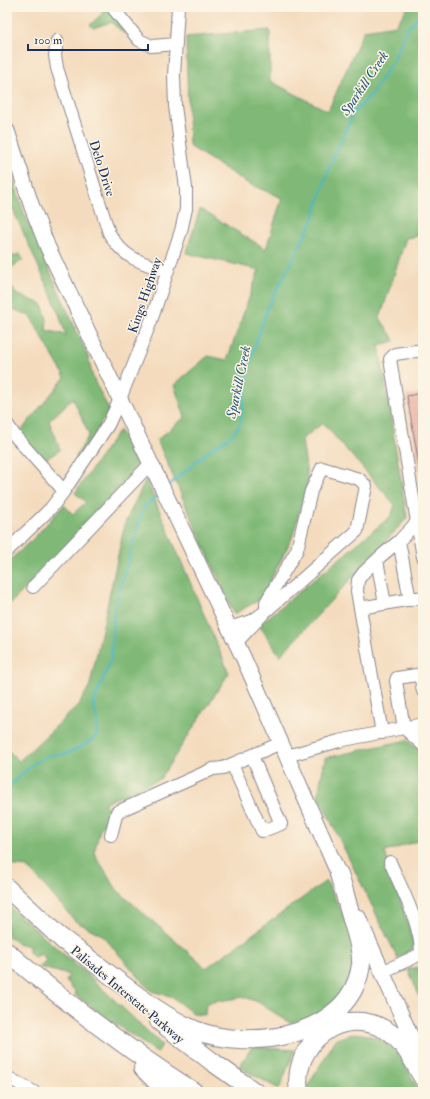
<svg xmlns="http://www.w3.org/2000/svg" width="430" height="1099" font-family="'IM FELL Double Pica',serif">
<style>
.forest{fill:#80b977;stroke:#4e746a}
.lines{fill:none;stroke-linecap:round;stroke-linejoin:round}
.stream{stroke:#48b7c0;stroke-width:2.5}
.building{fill:#ebac9c}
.minor-casing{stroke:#88858e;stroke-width:14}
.major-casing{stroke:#88858e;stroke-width:17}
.highway-casing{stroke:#88858e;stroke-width:20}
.minor{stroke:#fff;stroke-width:12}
.major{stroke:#fff;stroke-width:15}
.highway{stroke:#fff;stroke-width:18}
.labels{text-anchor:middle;stroke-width:3;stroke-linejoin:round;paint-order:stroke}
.street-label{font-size:13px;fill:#1b2f5e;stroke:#fcf5e5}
.water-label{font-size:14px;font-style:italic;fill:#28587b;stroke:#fcf5e5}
</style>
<rect width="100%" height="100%" fill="#fcf5e5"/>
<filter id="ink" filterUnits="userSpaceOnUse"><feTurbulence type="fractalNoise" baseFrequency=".025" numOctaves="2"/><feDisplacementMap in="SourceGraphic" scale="8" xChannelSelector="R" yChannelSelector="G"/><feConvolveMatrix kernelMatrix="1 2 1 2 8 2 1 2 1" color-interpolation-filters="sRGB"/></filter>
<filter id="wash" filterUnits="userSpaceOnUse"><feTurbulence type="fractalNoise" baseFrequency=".012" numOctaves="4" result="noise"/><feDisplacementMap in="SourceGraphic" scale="16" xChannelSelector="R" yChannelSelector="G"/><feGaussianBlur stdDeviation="0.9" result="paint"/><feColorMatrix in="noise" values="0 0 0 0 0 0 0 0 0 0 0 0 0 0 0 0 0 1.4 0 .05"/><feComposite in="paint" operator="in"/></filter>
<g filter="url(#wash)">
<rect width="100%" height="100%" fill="#f4dbbd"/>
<path class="forest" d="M 99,7 L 121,7 L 134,27 L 125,34 L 111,22 L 93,28 L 90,25 L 103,13 Z
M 408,7 L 423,7 L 423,235 L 406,238 L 380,318 L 395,341 L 379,345 L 407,518 L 280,656 L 259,625 L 391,516 L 395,505 L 323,423 L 302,439 L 308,482 L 292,538 L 261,599 L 234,614 L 157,440 L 185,417 L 174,385 L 208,356 L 227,360 L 259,270 L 186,253 L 200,209 L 266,249 L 282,198 L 249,184 L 189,146 L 186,37 L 270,30 L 270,81 L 328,111 L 364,30 L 396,25 Z
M 7,160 L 23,210 L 88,357 L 93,378 L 109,410 L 78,463 L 75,458 L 89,435 L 73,398 L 49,421 L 60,450 L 44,460 L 20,432 L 65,377 L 30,316 L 7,307 L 7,279 L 16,294 L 42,304 L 47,319 L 46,330 L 66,335 L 57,308 L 7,196 Z
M 20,254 L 23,260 L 7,270 L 7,258 Z
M 119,430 L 139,464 L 62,552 L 7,607 L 7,563 L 34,538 L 64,505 L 73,514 L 86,502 L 75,493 Z
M 146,479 L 229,673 L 160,779 L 104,803 L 112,814 L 100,829 L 94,853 L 117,890 L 206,968 L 326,881 L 348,925 L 356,944 L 350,986 L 323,1014 L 290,1023 L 258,1002 L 244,997 L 206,1003 L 205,1015 L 194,1014 L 170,996 L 151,991 L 102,935 L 75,921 L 28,867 L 7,865 L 7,749 L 19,761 L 79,705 L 90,685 L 125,523 Z
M 407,740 L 423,754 L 423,839 L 385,852 L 415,947 L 398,959 L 318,795 L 325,758 Z
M 7,903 L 14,911 L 91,978 L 162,1045 L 157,1053 L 76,996 L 75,992 L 66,981 L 69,975 L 39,967 L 46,960 L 42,954 L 34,957 L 29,952 L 29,946 L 17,943 L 7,935 Z
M 421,967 L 423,977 L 423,1005 L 408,969 Z
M 355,1033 C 362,1034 370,1035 377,1038 C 398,1046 410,1073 419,1092 L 307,1092 L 306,1089 L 336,1039 Z
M 252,1047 L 295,1050 L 279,1089 L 239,1067 Z"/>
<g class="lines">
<path class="stream" d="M 167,487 L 206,453 L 232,435 L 240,424 L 250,361 L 267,309 L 313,220 L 330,165 L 354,112 L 371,95 L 394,59 L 407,29 L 423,12
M 7,788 L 33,764 L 50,755 L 65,754 L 81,747 L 97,736 L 97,718 L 93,704 L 111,659 L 114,611 L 130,553 L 144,507 L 159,495"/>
</g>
<g id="blocks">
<path class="building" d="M 423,393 L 423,470 L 420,470 L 407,396 Z"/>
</g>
</g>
<g filter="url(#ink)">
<use href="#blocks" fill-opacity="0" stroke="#88858e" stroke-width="1"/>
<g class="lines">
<defs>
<path id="minor" d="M 112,7 L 139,40 L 152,46 L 176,44
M 57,41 L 55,55 L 57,68 L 109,233 C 124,259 140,262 167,271
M 7,424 L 15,436 L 64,491
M 417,522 L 423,557
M 399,541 L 410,600
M 7,551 L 51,508 L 64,491 L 108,425 L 120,399 L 151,321 L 181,231 L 186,209 L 186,188 L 175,106 L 174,76 L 178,7
M 377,560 L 385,604
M 33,587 L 151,463
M 360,608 L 423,597
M 229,628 L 252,621 L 266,611 L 357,531 L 366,486 L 359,479 L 322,468 L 311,491 L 297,550 L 266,602 L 266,611 L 236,643
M 420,674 L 423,691
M 423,674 L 397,678 L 396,681 L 404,728 L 423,745
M 382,733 L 357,591 L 358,580 L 364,572 L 381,556 L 399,541 L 417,522 L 390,359 L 395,354 L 423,350
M 287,756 L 339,741 L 423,724
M 232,764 L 262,831 L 281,824 L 252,756
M 111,835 L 117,812 L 213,769 L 223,768 L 281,743
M 390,862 C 402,890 421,924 421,954
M 382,972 L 421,954 L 423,955
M 7,1077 L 34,1092"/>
<path id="major" d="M 7,131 L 32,207 L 48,248 L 244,659 L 343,884
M 358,917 L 423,1064"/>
<path id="highway" d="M 7,888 L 65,942
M 56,934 C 77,950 98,965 118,981 C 143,1000 166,1018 195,1030 C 250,1052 352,1037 361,964 C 362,950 357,937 353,923 C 348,907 344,890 339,874
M 7,952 C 66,1003 129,1050 194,1092
M 159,1021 L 214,1063 L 255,1092
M 143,1068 L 167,1092
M 299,1092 C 291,1043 342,1004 386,1030 C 404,1041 413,1061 423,1078"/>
</defs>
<use href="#minor" class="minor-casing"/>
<use href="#major" class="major-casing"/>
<use href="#highway" class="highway-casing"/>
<use href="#minor" class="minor"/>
<use href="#major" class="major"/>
<use href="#highway" class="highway"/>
</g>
</g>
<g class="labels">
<g class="street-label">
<text transform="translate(103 168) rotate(72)" y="5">Delo Drive</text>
<text transform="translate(144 295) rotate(-71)" y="5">Kings Highway</text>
<text transform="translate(128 994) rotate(40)" y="5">Palisades Interstate Parkway</text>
</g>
<g class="water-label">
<text transform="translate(364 83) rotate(-56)" y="5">Sparkill Creek</text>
<text transform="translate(238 382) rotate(-78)" y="5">Sparkill Creek</text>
</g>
</g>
<rect width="430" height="1099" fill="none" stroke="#fcf5e5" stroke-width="24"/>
<path d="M28 44v6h120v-6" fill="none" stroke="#1b2f5e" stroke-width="2"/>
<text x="34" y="44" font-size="12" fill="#1b2f5e" stroke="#fcf5e5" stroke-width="3" paint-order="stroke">100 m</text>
</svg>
